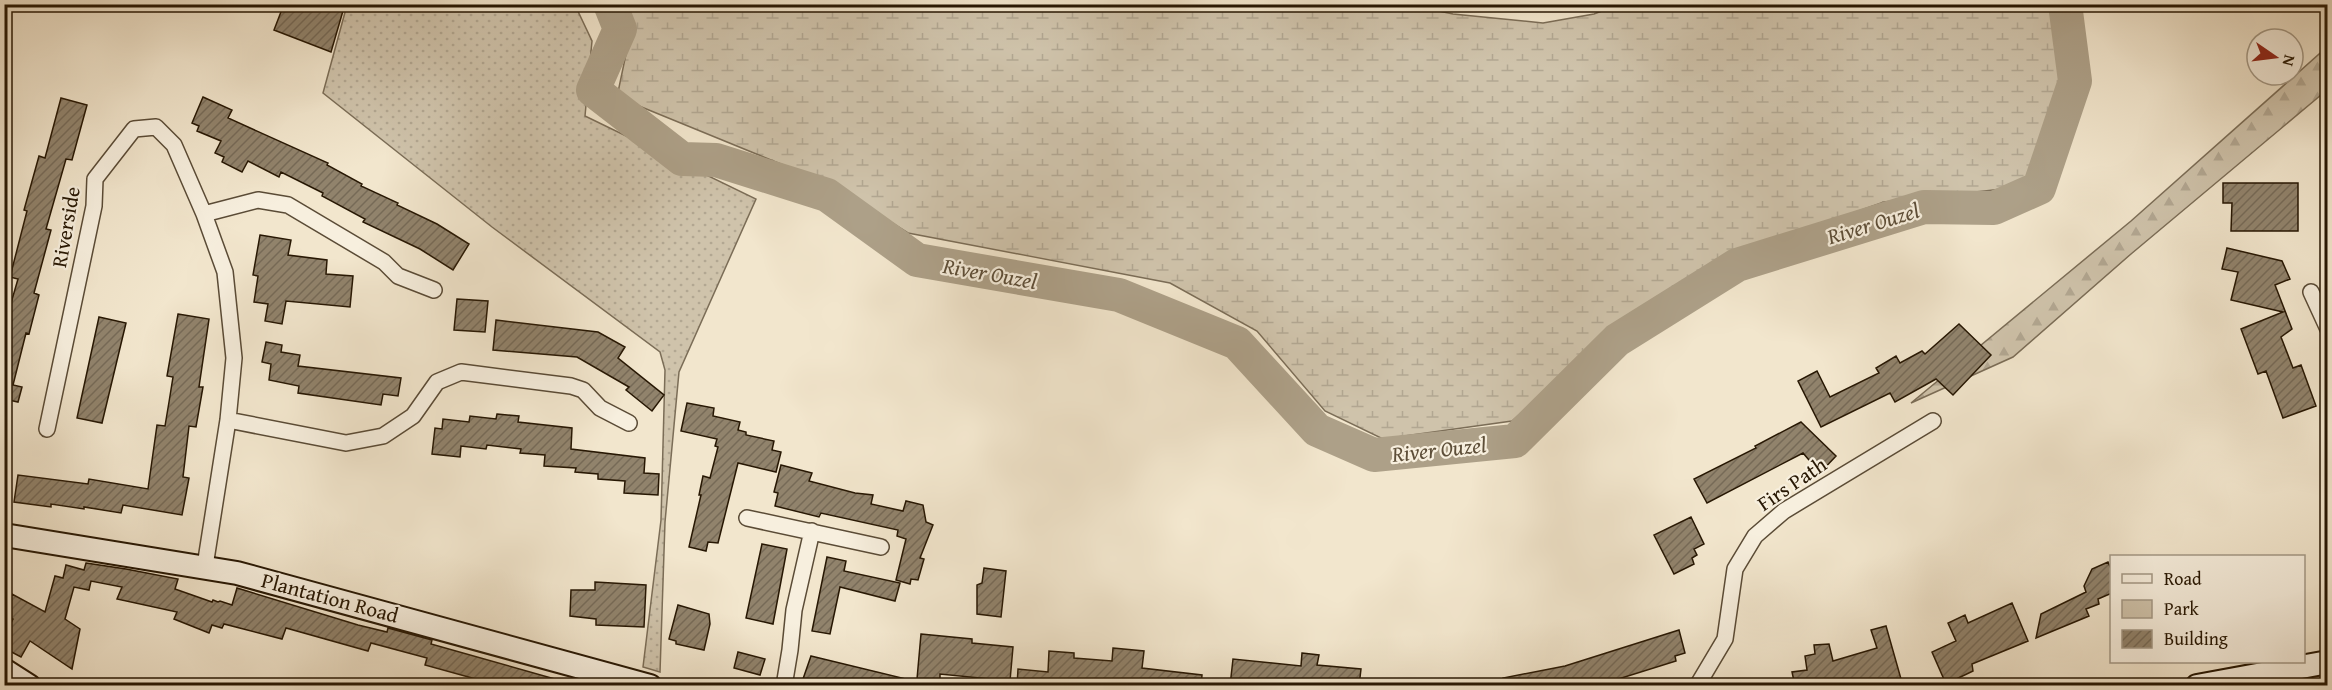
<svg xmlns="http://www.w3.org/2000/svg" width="2332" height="690" font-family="'Gentium Book Plus',serif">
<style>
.green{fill:url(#green-dots);stroke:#7b6d57;stroke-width:1.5}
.forest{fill:url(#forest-firs);stroke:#7b6d57;stroke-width:1.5}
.wetland{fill:url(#wetland-marsh);stroke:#7b6d57;stroke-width:1.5}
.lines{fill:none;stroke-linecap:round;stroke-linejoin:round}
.river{stroke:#ada088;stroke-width:34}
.building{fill:url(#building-hatch);stroke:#271703;stroke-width:1.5}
.street-casing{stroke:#5a4b36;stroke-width:18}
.secondary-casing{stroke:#271703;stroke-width:26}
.street{stroke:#f7efde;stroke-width:15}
.secondary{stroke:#f7efde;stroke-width:22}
.labels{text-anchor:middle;stroke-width:4.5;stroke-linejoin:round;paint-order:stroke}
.street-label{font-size:21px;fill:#271703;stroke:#f7efde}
.water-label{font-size:22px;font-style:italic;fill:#5d4e38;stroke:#f7efde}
</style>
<defs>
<pattern id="green-dots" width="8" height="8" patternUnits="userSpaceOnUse" patternTransform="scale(1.5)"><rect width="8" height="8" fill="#cfc3ab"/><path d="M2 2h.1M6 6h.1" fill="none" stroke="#b2a792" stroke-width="1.8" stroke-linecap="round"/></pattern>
<pattern id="forest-firs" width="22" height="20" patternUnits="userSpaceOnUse" patternTransform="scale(1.5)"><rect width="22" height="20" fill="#cfc3ab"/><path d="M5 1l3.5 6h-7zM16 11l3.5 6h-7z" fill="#b2a792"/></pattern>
<pattern id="wetland-marsh" width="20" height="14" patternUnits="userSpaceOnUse" patternTransform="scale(1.5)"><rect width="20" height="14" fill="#cfc3ab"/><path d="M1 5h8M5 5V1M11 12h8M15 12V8" fill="none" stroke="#b2a792"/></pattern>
<pattern id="building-hatch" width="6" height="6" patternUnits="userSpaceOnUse" patternTransform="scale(1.5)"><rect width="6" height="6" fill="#91836c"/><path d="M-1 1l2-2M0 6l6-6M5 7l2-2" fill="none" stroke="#766a57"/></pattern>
</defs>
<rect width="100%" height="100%" fill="#f2e6cd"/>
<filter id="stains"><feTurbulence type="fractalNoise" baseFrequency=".00333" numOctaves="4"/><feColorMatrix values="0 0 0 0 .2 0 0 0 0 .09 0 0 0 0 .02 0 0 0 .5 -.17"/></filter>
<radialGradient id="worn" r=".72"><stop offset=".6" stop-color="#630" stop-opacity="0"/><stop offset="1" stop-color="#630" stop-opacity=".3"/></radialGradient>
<path class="green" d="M 347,5 L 575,5 L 592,41 L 585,116 L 756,199 L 679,372 L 665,522 L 660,672 L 643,667 L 661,520 L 665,370 L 660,352 L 492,227 L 323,93 Z"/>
<path class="forest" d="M 2327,47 L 2327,90 L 2131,254 L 2013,357 L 1911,403 L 2131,221 Z"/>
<path class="wetland" d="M 625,4 L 1405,4 L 1453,14 L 1543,23 L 1594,14 L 1620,4 L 2057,5 L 2068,80 L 2030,186 L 1884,202 L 1732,256 L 1615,331 L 1512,421 L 1383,439 L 1325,411 L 1257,331 L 1170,283 L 908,233 L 832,185 L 617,97 L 631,30 Z"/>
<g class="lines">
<path class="river" d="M 610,4 L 620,29 L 593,90 L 682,159 L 716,160 L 827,195 L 917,260 L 1119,295 L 1237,343 L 1317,430 L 1374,455 L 1515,441 L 1617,340 L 1737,265 L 1924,207 L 1994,208 L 2039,188 L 2075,81 L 2065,4"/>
</g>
<path class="building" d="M 284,4 L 345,4 L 331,52 L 274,30 Z
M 203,97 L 232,110 L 228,118 L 328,163 L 327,165 L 362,184 L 361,186 L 398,203 L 397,205 L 437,224 L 469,244 L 453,270 L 420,249 L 363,222 L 365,219 L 322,196 L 323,193 L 281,172 L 279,177 L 248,161 L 242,172 L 222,162 L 224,157 L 215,153 L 221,141 L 197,131 L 199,126 L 192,123 Z
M 61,98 L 87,105 L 72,160 L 66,159 L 46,229 L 51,230 L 34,293 L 39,295 L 29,334 L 26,333 L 13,385 L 22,387 L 18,402 L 4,399 L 4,309 L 9,310 L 18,279 L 10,277 L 27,211 L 24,210 L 39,156 L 45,158 Z
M 2223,183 L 2298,183 L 2298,231 L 2231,231 L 2232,203 L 2223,203 Z
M 260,235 L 291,240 L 288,255 L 327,260 L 326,274 L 353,276 L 350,307 L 286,301 L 282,324 L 265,321 L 268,304 L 254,302 L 258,276 L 253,275 Z
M 2227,248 L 2282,261 L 2290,279 L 2275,285 L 2292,329 L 2281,337 L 2293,368 L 2301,365 L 2316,406 L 2283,418 L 2266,371 L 2258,374 L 2241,329 L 2283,312 L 2231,300 L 2238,272 L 2222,269 Z
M 457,299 L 488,301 L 485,332 L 454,330 Z
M 178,314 L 209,319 L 199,387 L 203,387 L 196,427 L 189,426 L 183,477 L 189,478 L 182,515 L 123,505 L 121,513 L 84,507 L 84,509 L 51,504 L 51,507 L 14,502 L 18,475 L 88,484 L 89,479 L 148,489 L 157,425 L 165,426 L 169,402 L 173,377 L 167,376 Z
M 99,317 L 126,323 L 102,423 L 77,418 Z
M 496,320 L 598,332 L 625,347 L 618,358 L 664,395 L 652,411 L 626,390 L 629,387 L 577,357 L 493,350 Z
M 1959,324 L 1991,355 L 1953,395 L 1936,379 L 1895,402 L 1890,393 L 1821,427 L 1798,381 L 1817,371 L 1830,397 L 1879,373 L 1876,368 L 1896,356 L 1900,363 L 1922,351 L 1925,354 Z
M 266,342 L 282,345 L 281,352 L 300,355 L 298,366 L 401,378 L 398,396 L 383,394 L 381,405 L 298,393 L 299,386 L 269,380 L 271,364 L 262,362 Z
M 687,403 L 714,408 L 713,416 L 740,422 L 738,430 L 746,432 L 746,435 L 774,441 L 772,450 L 781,452 L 776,472 L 738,463 L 718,543 L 708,542 L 706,551 L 689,547 L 701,495 L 699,495 L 703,476 L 710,478 L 718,447 L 715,446 L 717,439 L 681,431 Z
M 497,414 L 519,416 L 518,422 L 572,428 L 571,449 L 645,458 L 644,473 L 659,474 L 658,495 L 624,493 L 625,481 L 598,479 L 598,474 L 575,472 L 576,468 L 544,466 L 545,455 L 520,453 L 521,449 L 487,445 L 486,449 L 461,446 L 460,457 L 432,454 L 435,428 L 442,429 L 443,419 L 469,422 L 470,416 L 496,419 Z
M 1801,422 L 1836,456 L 1820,473 L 1803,453 L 1707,503 L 1694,479 L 1756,448 L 1755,446 Z
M 781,465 L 812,473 L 809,481 L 855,493 L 873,495 L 871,504 L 903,511 L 906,501 L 923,505 L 926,522 L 933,525 L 920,558 L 924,559 L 918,580 L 911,579 L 910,584 L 896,580 L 906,539 L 897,536 L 898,530 L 821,513 L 819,517 L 775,506 L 778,493 L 774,492 Z
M 1691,517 L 1704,544 L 1694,549 L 1697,555 L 1692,558 L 1694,564 L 1674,574 L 1654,535 Z
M 762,544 L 787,549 L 773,624 L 746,618 Z
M 827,557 L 846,561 L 844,571 L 900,583 L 895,601 L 840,587 L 830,634 L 812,631 Z
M 2108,562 L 2112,571 L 2112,593 L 2098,599 L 2099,604 L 2086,609 L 2089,616 L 2036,638 L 2041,614 L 2086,592 L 2084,586 L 2092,569 Z
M 86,563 L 126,569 L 178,579 L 175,589 L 212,602 L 213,600 L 218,602 L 220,601 L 232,605 L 237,588 L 358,625 L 387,632 L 388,628 L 432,640 L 431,644 L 562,681 L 561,686 L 501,686 L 425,665 L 427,658 L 371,643 L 368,651 L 286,628 L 282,639 L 224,624 L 222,628 L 212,625 L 209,633 L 174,619 L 177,612 L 117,599 L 122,587 L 91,581 L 89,590 L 74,587 L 65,619 L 80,629 L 72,669 L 30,641 L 21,657 L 4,648 L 4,636 L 13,619 L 4,615 L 4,608 L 12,594 L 45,612 L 55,576 L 63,578 L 66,565 L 84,570 Z
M 984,568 L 1006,571 L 1001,617 L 977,614 L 977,585 L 982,583 Z
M 595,582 L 646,585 L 644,627 L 596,625 L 596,619 L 570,616 L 571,590 L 595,590 Z
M 2012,603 L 2028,641 L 1972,664 L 1973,671 L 1946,684 L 1932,652 L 1956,641 L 1948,623 L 1965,615 L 1968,623 Z
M 678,605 L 709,614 L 710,624 L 704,650 L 676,644 L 676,641 L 669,639 Z
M 1886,626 L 1903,686 L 1795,686 L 1792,672 L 1807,670 L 1805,656 L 1815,654 L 1814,645 L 1829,644 L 1833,661 L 1877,648 L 1871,630 Z
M 1679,630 L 1685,653 L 1675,656 L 1676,661 L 1596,686 L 1504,686 L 1503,678 L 1565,666 Z
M 921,634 L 972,639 L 972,643 L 1013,647 L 1010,681 L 940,674 L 940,681 L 917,679 Z
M 1113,648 L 1144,651 L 1142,668 L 1202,675 L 1201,686 L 1017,686 L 1018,669 L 1048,672 L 1049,651 L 1074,653 L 1074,658 L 1112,661 Z
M 738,652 L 765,659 L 760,675 L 734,668 Z
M 1302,653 L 1319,655 L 1317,665 L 1361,669 L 1359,686 L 1230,686 L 1233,659 L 1301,666 Z
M 811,656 L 906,679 L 905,686 L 831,686 L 803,679 Z"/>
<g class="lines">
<defs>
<path id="street" d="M 204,214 L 258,200 L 288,205 L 384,262 L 398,276 L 434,290
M 2311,292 L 2328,329
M 228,420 L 346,443 L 383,436 L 413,416 L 437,382 L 461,372 L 571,386 L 583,390 L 600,408 L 629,423
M 47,429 L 94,206 L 95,179 L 134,129 L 156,127 L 174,145 L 204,214 L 225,272 L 234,358 L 228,420 L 205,566
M 747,518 L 881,547
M 784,686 L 790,650 L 794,610 L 812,531
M 1697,686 L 1725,639 L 1735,569 L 1755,536 L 1784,511 L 1933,421"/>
<path id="secondary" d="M 4,535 L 237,573 L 650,686
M 4,670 L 29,686
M 2197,686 L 2328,662"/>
</defs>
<use href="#street" class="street-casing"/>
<use href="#secondary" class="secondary-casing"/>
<use href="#street" class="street"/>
<use href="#secondary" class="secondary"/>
</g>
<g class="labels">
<g class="street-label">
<text transform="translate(66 227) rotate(-80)" y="7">Riverside</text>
<text transform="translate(1792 484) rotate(-34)" y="7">Firs Path</text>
<text transform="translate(330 598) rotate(15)" y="7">Plantation Road</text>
</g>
<g class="water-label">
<text transform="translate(1873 223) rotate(-17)" y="8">River Ouzel</text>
<text transform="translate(990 273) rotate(10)" y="8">River Ouzel</text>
<text transform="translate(1439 449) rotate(-6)" y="8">River Ouzel</text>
</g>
</g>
<rect width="2332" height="690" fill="none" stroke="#f2e6cd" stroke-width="24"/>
<rect x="6" y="6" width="2320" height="678" fill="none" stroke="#271703" stroke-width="3"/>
<rect x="12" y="12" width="2308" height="666" fill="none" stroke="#271703" stroke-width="1.5"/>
<rect x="2110" y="555" width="195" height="108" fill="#f7efde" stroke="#a49986" stroke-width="1.5"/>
<rect x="2122" y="574" width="30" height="9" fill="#f7efde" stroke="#a49986" stroke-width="1.5"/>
<text x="2164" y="585" font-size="18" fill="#271703">Road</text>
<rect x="2122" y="600" width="30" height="18" fill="#cfc3ab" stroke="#a49986" stroke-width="1.5"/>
<text x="2164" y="615" font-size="18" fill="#271703">Park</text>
<rect x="2122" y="630" width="30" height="18" fill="url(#building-hatch)" stroke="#a49986" stroke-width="1.5"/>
<text x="2164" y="645" font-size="18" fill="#271703">Building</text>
<g transform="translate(2275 57) rotate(104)"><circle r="28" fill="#f7efde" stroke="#a49986" stroke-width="1.5"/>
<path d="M0-4.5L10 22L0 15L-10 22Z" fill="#8f2418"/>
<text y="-9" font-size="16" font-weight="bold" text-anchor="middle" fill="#271703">N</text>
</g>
<rect width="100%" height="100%" filter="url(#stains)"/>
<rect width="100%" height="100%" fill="url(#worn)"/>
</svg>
